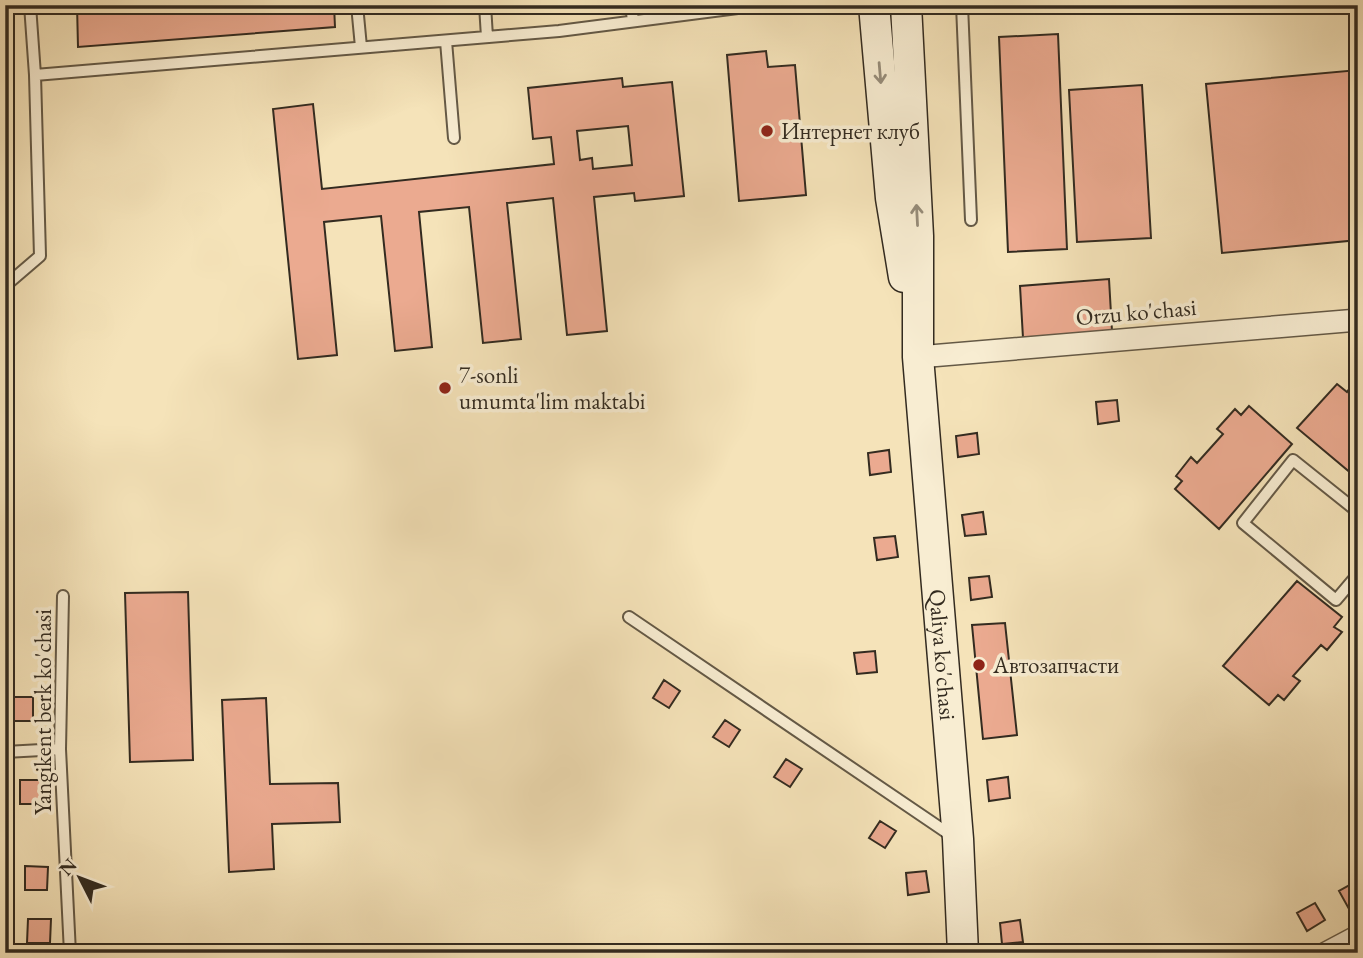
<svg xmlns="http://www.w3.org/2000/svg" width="1363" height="958" font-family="'EB Garamond',serif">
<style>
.building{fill:#ebaa90;stroke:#332b20;stroke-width:2;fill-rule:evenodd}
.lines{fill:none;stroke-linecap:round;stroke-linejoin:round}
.service-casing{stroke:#645946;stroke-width:14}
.minor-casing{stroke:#645946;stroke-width:24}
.secondary-casing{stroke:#332b20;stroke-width:33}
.service{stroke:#f8edd2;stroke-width:10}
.minor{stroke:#f8edd2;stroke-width:21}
.secondary{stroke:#f8edd2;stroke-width:30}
.oneway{stroke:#968c79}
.poi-dot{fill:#8f2418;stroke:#f8edd2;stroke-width:2.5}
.labels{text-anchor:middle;stroke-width:7;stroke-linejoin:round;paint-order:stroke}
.poi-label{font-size:23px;fill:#332b20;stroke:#f8edd2;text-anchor:start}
.street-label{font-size:23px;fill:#332b20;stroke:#f8edd2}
</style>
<rect width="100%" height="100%" fill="#f5e3b9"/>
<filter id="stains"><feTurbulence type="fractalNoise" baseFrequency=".00286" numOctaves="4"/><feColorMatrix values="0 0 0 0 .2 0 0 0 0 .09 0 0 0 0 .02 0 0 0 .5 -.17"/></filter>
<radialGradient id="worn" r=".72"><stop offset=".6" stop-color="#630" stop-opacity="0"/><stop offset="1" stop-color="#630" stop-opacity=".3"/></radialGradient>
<path class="building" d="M 77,5 L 334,5 L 335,27 L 78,47 Z
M 418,5 L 470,5 L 470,8 L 418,14 Z
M 1058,34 L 1067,249 L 1008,252 L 999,37 Z
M 766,51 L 768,67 L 795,65 L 806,195 L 739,201 L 727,55 Z
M 1358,70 L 1358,240 L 1222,253 L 1206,84 Z
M 622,78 L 623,87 L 672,82 L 684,196 L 635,201 L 634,193 L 594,197 L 607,331 L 567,335 L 553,198 L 507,203 L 521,339 L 483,343 L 469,207 L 419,212 L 432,347 L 395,351 L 381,216 L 324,222 L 337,355 L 298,359 L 273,109 L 313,104 L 322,189 L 554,164 L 551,137 L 533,139 L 528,88 ZM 628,126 L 632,165 L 593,169 L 592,158 L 580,160 L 577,131 Z
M 1142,85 L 1151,238 L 1077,242 L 1069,90 Z
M 1109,279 L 1112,331 L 1023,338 L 1020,286 Z
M 1337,384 L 1347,392 L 1352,385 L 1358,390 L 1358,479 L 1297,428 Z
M 1117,400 L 1119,421 L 1098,424 L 1096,402 Z
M 1249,406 L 1292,444 L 1219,529 L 1175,489 L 1182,481 L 1176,476 L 1191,457 L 1197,463 L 1223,434 L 1217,429 L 1235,409 L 1241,415 Z
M 977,433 L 979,454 L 958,457 L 956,436 Z
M 889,450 L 891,472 L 870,475 L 868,453 Z
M 983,512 L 986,534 L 965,536 L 962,515 Z
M 895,536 L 898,557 L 877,560 L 874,538 Z
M 989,576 L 992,597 L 971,600 L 969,578 Z
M 1297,581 L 1342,617 L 1334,627 L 1342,632 L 1327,650 L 1321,645 L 1293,676 L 1300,681 L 1284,700 L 1278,695 L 1269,705 L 1223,666 Z
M 188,592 L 193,760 L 130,762 L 125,593 Z
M 1005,623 L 1017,735 L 983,739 L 972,625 Z
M 875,651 L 877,672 L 857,674 L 854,653 Z
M 664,680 L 680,691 L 669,708 L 653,698 Z
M 10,697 L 33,697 L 33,721 L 10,721 Z
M 266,698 L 270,784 L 338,783 L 340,822 L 272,824 L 274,869 L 229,872 L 222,700 Z
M 725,720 L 740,730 L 729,747 L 713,737 Z
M 786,759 L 802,769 L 790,787 L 774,777 Z
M 1008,777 L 1010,798 L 989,801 L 987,780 Z
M 20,780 L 43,780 L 42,804 L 20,804 Z
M 880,821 L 896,831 L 885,848 L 869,838 Z
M 25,866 L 48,867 L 47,890 L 25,890 Z
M 926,871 L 929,892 L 908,895 L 906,873 Z
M 1357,881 L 1358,904 L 1349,909 L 1339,891 Z
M 1315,903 L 1325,920 L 1307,931 L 1297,913 Z
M 28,919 L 51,919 L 50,943 L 27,943 Z
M 1020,920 L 1023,942 L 1002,944 L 1000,923 Z"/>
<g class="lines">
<defs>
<path id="service" d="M 30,5 L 35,75
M 357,5 L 361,47
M 485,5 L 487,37
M 631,5 L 633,21
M 962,5 L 971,220
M 446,41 L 454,138
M 5,286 L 40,256 L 35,75 L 559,31 L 761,5
M 1358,512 L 1293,460 L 1243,523 L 1336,600 L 1358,574
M 63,596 L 60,749 L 70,953
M 629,617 L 952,836
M 5,752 L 60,749"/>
<path id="minor" d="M 918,357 L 1358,320
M 1326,953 L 1358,936"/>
<g id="secondary">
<path d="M 874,5 L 891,198 L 904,277"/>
<path id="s1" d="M 906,5 L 918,236 L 918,357 L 958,839 L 963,953"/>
</g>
</defs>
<use href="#service" class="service-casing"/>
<use href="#minor" class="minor-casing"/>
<use href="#secondary" class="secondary-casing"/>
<use href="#service" class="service"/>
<use href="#minor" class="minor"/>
<use href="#secondary" class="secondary"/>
</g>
<defs><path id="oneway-shaft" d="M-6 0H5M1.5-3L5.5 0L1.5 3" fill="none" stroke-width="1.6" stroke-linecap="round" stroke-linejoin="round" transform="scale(1.75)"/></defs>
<g class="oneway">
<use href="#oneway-shaft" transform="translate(880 73) rotate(85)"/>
<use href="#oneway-shaft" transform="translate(917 215) rotate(-93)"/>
</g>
<g class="poi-dot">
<circle cx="767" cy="131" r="7"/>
<circle cx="445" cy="388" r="7"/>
<circle cx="979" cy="665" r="7"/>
</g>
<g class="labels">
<g class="poi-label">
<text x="781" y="139">Интернет клуб</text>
<text x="459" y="383">7-sonli<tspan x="459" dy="26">umumta'lim maktabi</tspan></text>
<text x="993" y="673">Автозапчасти</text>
</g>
<g class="street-label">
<text transform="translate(1136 312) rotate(-5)" y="8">Orzu ko'chasi</text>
<text dy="8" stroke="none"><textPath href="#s1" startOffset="651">Qaliya ko'chasi</textPath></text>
<text transform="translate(43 712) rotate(-90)" y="8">Yangikent berk ko'chasi</text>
</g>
</g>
<rect width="1363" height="958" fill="none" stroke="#f5e3b9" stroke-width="28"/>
<rect x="7" y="7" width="1349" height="944" fill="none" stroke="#332b20" stroke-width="3.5"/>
<rect x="14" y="14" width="1335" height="930" fill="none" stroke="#332b20" stroke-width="2"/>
<g transform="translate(80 878) rotate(312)" stroke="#f8edd2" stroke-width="5" paint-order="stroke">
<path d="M0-5L12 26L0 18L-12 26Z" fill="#332b20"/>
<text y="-10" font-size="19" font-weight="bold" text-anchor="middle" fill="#332b20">N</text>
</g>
<rect width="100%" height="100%" filter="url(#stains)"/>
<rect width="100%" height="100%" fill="url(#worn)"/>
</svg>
